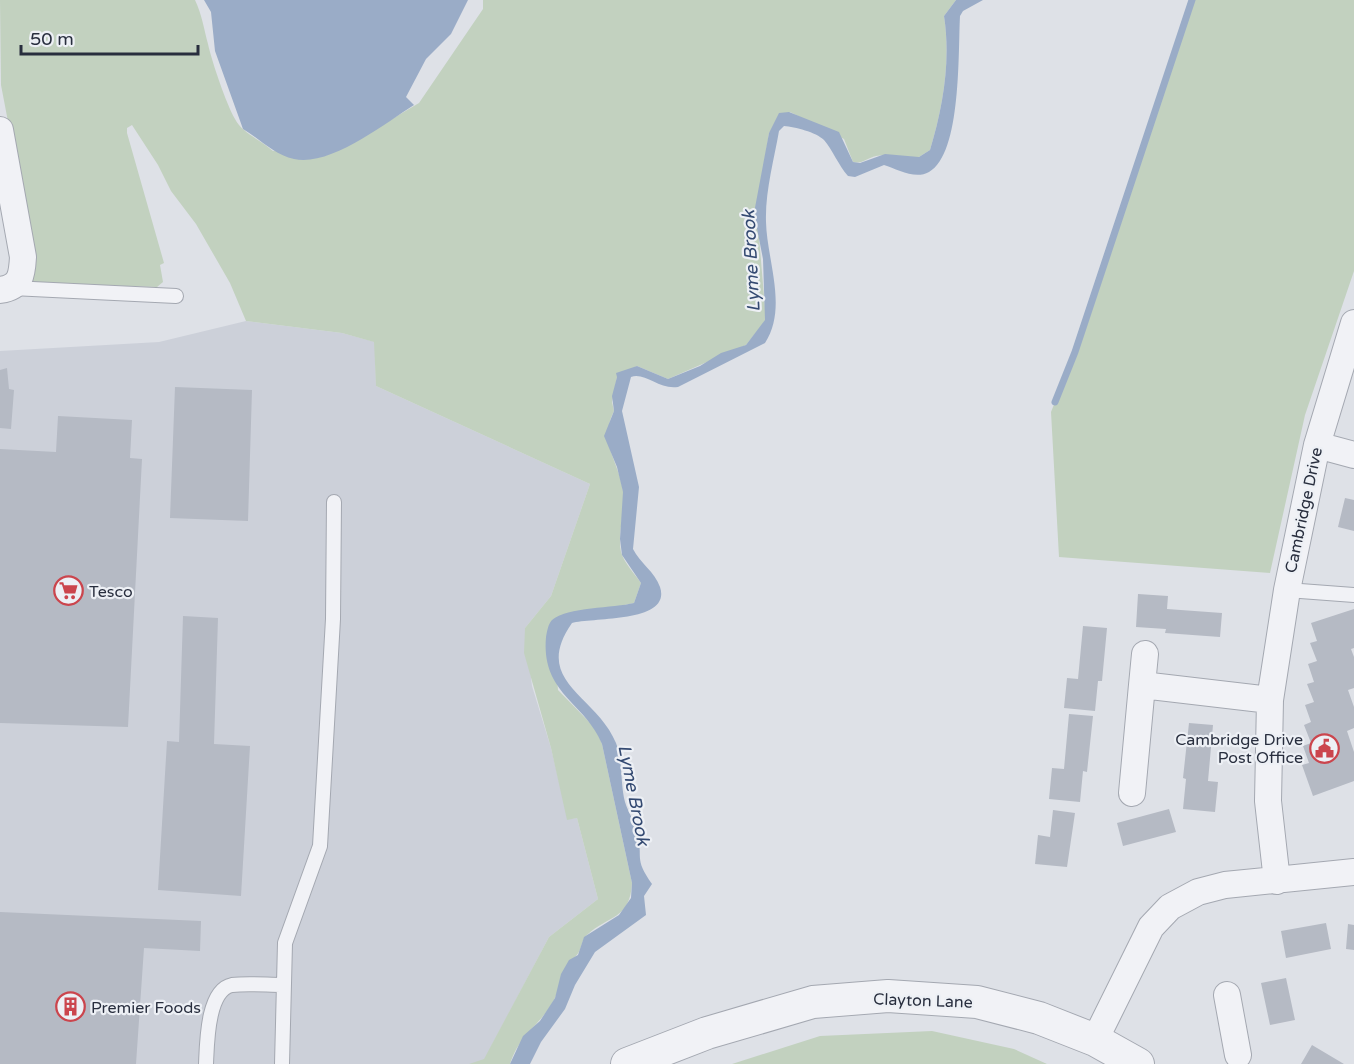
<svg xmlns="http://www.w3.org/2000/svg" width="1354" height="1064" font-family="'Varela Round',sans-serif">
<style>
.built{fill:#ccd0d9}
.green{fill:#c2d1bf}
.water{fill:#9aacc7}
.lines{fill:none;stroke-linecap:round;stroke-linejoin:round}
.stream{stroke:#9aacc7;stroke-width:7}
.building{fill:#b5bac4}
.service-casing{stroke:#a4a8b1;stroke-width:16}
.minor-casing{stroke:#a4a8b1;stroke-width:28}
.tertiary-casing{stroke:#a4a8b1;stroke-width:34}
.service{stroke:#f1f2f6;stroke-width:14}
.minor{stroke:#f1f2f6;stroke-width:26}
.tertiary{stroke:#f1f2f6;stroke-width:32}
.labels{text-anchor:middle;stroke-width:4.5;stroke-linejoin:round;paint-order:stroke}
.street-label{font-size:16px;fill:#282e3e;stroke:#edf0f5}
.poi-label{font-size:16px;fill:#282e3e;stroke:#edf0f5;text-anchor:start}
.water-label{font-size:18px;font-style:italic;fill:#334971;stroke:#edf0f5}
</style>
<rect width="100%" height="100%" fill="#dee1e7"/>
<path class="built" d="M 246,321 L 342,333 L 375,342 L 376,386 L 590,484 L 551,596 L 525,628 L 532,686 L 551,748 L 568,819 L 577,818 L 598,899 L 549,937 L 482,1064 L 0,1064 L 0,351 L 159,342 Z"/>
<path class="green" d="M 0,0 L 195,0 C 202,15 204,29 208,44 C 212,62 226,103 235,119 C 242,133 261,140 273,151 L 370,132 L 419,103 L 483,9 L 483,0 L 956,0 L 944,16 C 951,61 943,107 930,150 L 919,157 C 904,158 891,153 876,156 C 867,158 863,164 853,162 L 844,139 L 790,112 L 769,133 L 762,177 L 759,237 L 766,320 L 746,345 L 668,379 L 637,366 L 617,377 L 612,402 L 614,411 C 598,443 619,461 623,491 C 626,511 617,532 621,552 C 624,563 635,574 641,583 L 634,603 L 552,620 L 558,690 L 596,729 L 602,744 L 632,883 C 630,920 608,915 587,935 C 581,940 582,950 576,956 C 558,973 564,979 554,1000 C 540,1026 520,1033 510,1064 L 469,1064 L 484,1059 L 549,937 L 598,899 L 577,818 L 567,820 L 551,748 L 524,653 L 525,628 L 551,596 L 590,484 L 376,386 L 374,342 L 342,333 L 246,321 L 230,283 L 196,224 L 171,191 L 158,165 L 132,125 L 127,128 L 127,133 L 164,263 L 160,265 L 163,282 L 157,287 L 29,283 L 14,153 L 1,85 Z
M 1192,0 L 1354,0 L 1354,271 L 1305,415 L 1270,573 L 1059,557 L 1051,412 L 1075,352 Z
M 932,1031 L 1014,1049 L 1047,1064 L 732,1064 L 820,1036 Z"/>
<path class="water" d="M 204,0 L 468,0 L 451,34 L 426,59 L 406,97 L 414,105 C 384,124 330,167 294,159 C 274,155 260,139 243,129 L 215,51 L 211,12 Z
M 956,0 L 983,0 L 963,11 L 960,16 C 958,50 962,154 929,172 C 915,180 897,169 884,165 L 855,177 L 848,176 C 839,166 832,149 824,140 C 816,132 795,127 784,126 L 779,131 C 774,160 765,192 766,222 C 767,261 788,308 765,343 L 678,387 C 659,390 645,372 631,377 L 622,411 L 639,487 L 633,549 C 640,563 655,572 660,587 C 672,623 593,617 572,623 C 531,682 596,694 616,743 C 623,761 620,783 625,802 C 628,812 635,822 637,832 C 644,859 633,857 652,884 L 644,896 L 646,915 L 595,952 L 575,985 L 565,1009 L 541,1042 L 530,1064 L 510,1064 L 523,1036 L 540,1021 L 555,998 L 561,974 L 569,960 L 578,955 L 584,937 L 619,915 L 631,898 L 632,883 L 602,744 C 584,701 541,694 546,637 C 547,632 548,624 552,620 C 567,607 614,608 634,603 L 641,583 L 622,555 L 620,539 L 623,492 L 617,467 L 604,436 L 614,411 L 612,396 L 617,377 L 616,373 L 637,366 L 668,379 L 700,366 L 721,353 L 746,345 L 765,320 L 763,259 L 754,213 L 769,133 L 779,113 L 789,112 L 839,132 L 853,162 L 860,163 L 885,154 L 919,157 L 930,150 C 943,107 951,61 944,16 Z"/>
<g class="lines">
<path class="stream" d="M 1055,402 L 1075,352 L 1192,0"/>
</g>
<path class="building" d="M 7,368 L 9,389 L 14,390 L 11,429 L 0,428 L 0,370 Z
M 175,387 L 252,390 L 248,521 L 170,518 Z
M 58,416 L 132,420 L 130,458 L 142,459 L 128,727 L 0,723 L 0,449 L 56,452 Z
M 1345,498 L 1354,500 L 1354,531 L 1338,527 Z
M 1138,594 L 1168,596 L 1167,609 L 1222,613 L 1220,637 L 1165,633 L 1166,629 L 1136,627 Z
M 1354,609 L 1354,648 L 1351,649 L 1354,657 L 1354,688 L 1348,690 L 1354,707 L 1354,728 L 1347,731 L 1354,752 L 1354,781 L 1313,796 L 1302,765 L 1309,763 L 1303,746 L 1311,743 L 1304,725 L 1311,722 L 1305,705 L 1314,702 L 1307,684 L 1314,682 L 1308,664 L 1317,661 L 1310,643 L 1317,641 L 1311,623 Z
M 183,616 L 218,618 L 214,744 L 250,746 L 241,896 L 158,890 L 167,741 L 179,742 Z
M 1083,626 L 1107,628 L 1102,681 L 1098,681 L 1095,711 L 1064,708 L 1067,678 L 1078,679 Z
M 1069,714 L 1093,716 L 1087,772 L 1083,771 L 1080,802 L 1049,799 L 1052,768 L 1064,769 Z
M 1189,723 L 1213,725 L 1208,781 L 1218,782 L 1215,812 L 1183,809 L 1186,779 L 1183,778 Z
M 1169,809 L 1176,832 L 1123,846 L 1117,823 Z
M 1053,810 L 1075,813 L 1067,867 L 1035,864 L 1038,835 L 1050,837 Z
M 0,912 L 201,921 L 200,951 L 144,948 L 136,1064 L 0,1064 Z
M 1326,923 L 1331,949 L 1286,958 L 1281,931 Z
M 1348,924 L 1354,925 L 1354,950 L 1346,949 Z
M 1286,978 L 1295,1020 L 1270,1025 L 1261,983 Z
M 1312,1045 L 1344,1064 L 1301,1064 Z"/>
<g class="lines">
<defs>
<path id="service" d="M 12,288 L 176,296
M 1287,590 L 1354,595
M 206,1064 C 207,1044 207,990 232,985 C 248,983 267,985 283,985
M 282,1064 L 285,943 L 320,846 L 333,619 L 334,502"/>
<path id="minor" d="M 0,130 L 23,257 C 22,275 21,287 0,290
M 1317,445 L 1354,455
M 1142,685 L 1145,654
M 1132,793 L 1142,685 L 1270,700
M 1277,881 L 1268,801 L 1270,700 L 1287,590 L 1317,445 L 1354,323
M 1227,995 L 1238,1055
M 1095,1040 L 1151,927 L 1170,907 L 1198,892 L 1225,885 L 1354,872"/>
<path id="tertiary" d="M 627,1064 L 707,1033 L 813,1002 L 888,996 L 977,1002 L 1039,1018 L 1095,1040 L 1138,1064"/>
</defs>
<use href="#service" class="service-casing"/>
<use href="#minor" class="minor-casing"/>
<use href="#tertiary" class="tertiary-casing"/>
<use href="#service" class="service"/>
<use href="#minor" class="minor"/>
<use href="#tertiary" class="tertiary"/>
</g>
<defs>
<symbol id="supermarket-ring" viewBox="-11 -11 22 22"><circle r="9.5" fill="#edf0f5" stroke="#cb454d" stroke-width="1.5"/><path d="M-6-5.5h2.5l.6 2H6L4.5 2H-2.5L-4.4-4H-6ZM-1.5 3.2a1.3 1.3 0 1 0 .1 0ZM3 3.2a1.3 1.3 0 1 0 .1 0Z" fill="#cb454d"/></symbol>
<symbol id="civic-ring" viewBox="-11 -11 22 22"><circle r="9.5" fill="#edf0f5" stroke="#cb454d" stroke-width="1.5"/><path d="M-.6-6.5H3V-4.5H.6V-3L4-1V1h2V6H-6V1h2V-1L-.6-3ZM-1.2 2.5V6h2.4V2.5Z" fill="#cb454d"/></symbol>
<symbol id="building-ring" viewBox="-11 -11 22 22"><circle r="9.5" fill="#edf0f5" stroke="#cb454d" stroke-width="1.5"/><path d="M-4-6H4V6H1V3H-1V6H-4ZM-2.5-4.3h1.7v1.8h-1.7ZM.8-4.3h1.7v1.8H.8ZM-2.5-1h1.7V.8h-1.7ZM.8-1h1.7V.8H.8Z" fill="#cb454d"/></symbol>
</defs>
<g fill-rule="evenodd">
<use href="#supermarket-ring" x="52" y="574" width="33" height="33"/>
<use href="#civic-ring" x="1308" y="732" width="33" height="33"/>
<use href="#building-ring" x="54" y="990" width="33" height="33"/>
</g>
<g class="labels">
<g class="street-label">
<text transform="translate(1303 510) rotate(-78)" y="6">Cambridge Drive</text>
<text transform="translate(923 1000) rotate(2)" y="6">Clayton Lane</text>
</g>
<g class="poi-label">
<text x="89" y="597">Tesco</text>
<text x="1303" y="745" text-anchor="end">Cambridge Drive<tspan x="1303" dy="18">Post Office</tspan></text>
<text x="91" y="1013">Premier Foods</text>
</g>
<g class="water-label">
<text transform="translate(751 261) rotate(-93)" y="6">Lyme Brook</text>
<text transform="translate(634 795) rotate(79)" y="6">Lyme Brook</text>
</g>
</g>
<path d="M21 45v9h177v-9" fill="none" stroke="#282e3e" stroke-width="3"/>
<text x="30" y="45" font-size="18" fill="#282e3e" stroke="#edf0f5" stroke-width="4.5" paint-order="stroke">50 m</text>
</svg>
